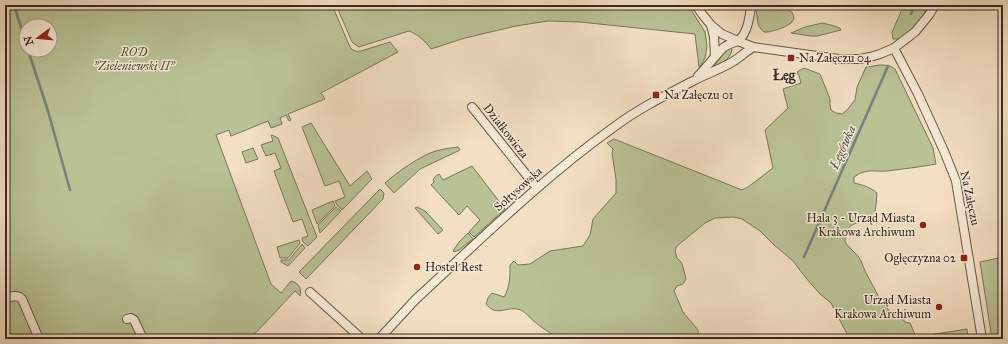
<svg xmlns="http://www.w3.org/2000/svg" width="1008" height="344" font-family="'IM FELL Great Primer',serif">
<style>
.green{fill:#b9c295;stroke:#7a765c;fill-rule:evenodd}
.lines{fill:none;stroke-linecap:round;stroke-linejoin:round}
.stream{stroke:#76807f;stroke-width:2.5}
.minor-casing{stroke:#68564b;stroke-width:10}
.minor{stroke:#f7ead7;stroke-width:8}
.poi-dot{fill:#8f2418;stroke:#f7ead7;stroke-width:1.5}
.labels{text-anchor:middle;stroke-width:3;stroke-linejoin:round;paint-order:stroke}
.park-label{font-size:12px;font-style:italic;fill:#5a4f40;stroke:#f7ead7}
.poi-label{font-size:12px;fill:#3a2923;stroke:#f7ead7;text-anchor:start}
.street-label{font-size:12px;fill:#3a2923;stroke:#f7ead7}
.water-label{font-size:13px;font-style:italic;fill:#534d49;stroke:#f7ead7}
.quarter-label{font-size:14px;font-weight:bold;fill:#3a2923;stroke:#f7ead7}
</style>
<rect width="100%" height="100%" fill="#f3dfc2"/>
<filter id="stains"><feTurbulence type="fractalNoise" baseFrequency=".005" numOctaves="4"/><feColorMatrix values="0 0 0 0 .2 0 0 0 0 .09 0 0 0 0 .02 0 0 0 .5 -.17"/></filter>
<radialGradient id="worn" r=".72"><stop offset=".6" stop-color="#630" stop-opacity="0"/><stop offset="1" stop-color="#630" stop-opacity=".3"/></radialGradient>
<path class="green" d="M 5,5 L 332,5 L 350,47 C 353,51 357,52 361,51 L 390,42 L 398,52 L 321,93 L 325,99 L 288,114 L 291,120 L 289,121 L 286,115 L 280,118 L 282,124 L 271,128 L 268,121 L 231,136 L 229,130 L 216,135 L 271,284 L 281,293 L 291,281 C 299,283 302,289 300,296 L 295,291 L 250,339 L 5,339 ZM 26,26 L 50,26 L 50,50 L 26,50 Z
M 336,5 L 688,5 L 705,32 L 707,46 L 705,58 L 701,65 L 699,67 L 695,34 L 580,22 L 548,21 L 516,26 L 465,38 L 431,49 C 425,41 419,35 409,31 L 359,47 L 352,42 Z
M 757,5 L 768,5 L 772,6 L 773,5 C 778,5 782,7 786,8 C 792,11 797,17 791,23 C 787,27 769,33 764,32 C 756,26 757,15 756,6 Z
M 904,5 L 929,5 C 924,14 913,33 903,38 C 900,39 896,39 893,39 L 892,32 Z
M 822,23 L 831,25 L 840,28 L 841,30 L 817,36 L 811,36 L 791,33 L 805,27 Z
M 730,48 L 732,49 C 731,58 724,62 716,66 L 716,64 C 720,58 724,51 730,48 Z
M 880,65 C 885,65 890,65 895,69 L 933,148 L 936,164 C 920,167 903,169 887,171 C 873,172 867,168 854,177 L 854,183 C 863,185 870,187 877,193 L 876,205 L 874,217 C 859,226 846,218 845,242 L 849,247 L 858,256 L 861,261 L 865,271 L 882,303 L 891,312 L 901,317 L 905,322 L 910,323 L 916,337 L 967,329 L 968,339 L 851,339 L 846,332 L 831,303 L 820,294 L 806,278 L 793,261 L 773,244 L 760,231 L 742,219 L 734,217 L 715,218 L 705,223 L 677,246 L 675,251 L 677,258 L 681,262 L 683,267 L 686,279 L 683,284 L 677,286 L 674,291 L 683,312 L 698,330 L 699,339 L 558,339 C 551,333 543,329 535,322 C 529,318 526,311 518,309 C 504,307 497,317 486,304 L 488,298 L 492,293 L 504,297 C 510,287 510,277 510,265 L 514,261 L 518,265 L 530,264 L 550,251 L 583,246 L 590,235 L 593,219 L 616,193 L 616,179 L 612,153 L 613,149 L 607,143 L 614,139 L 742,190 L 748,187 L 773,168 L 765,130 L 788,108 L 783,89 L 801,83 L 799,76 L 797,72 L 804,68 L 820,74 L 830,99 L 830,104 L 831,110 L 836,113 L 842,114 L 847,110 L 855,100 L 857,87 L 866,67 Z
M 311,123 L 350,186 L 367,171 L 372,179 L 342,210 L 337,205 L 335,201 L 345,197 L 339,181 L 325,186 L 302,127 Z
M 271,135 L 274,136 L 278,138 L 317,237 L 308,246 L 303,242 L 302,238 L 308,236 L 302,219 L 293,222 L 274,171 L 281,168 L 275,153 L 266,156 L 261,145 L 273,141 Z
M 458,147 L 460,150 L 420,169 L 394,193 L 385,183 C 396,173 421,155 436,151 C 443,149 450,148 458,147 Z
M 253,148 L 258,159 L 246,163 L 242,152 Z
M 472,166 L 505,209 L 474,237 L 469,232 L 480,220 L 467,206 L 459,215 L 431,185 L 434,182 C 432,178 436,176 439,174 L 443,180 Z
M 380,189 L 384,193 L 383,199 L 306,279 L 299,272 Z
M 333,201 L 335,206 L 317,224 L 312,210 Z
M 336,207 L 341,211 L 320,233 L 318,225 Z
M 417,207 L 425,211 L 443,230 L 438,234 L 415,208 Z
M 468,233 L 473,239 L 459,250 L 454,252 L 453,251 L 459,242 Z
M 299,240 L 300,243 L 288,258 L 280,258 L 277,247 Z
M 302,244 L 305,248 L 288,266 L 281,262 L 281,260 L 289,260 Z
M 1003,257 L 1003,339 L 992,339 L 980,262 Z"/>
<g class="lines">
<path class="stream" d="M 14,5 L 26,43
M 911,14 L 915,5
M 28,50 L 48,111 L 70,190
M 804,257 L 888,66"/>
<defs>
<path id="minor" d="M 696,5 L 702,14 L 711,25 L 722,34 L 738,41 L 753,47 L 839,59 L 860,59 L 870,57 L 880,54 L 894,48 L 915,32 L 929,15 L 935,5
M 711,25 L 714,37 L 715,56
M 894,48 L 918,94 L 944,151 L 956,181 L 982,339
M 698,76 C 707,67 714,57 723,48 C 727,44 732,44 737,41 C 747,36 750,16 751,5
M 472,107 L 537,188
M 310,292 L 362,339
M 5,299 C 11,296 17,294 22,299 L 39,339
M 127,319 L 131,318 L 134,320 L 143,339
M 379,339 L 416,299 L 428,288 C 488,232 547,175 614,127 C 638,109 666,95 693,81 C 706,74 721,69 734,61 C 740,57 747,51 753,47"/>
</defs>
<use href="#minor" class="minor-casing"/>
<use href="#minor" class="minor"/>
</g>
<g class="poi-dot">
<rect x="787" y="54" width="8" height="8" rx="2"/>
<rect x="652" y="91" width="8" height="8" rx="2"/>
<circle cx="923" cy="225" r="4"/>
<rect x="960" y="254" width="8" height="8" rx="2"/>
<circle cx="417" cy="267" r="4"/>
<circle cx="939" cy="307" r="4"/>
</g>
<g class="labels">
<g class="park-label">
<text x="134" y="56">ROD<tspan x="134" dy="14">"Zieleniewski II"</tspan></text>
</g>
<g class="poi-label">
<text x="799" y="62">Na Załęczu 04</text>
<text x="664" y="99">Na Załęczu 01</text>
<text x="915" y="222" text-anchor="end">Hala 3 - Urząd Miasta<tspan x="915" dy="14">Krakowa Archiwum</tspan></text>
<text x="956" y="262" text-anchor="end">Ogłęczyzna 02</text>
<text x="425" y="271">Hostel Rest</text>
<text x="931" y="304" text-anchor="end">Urząd Miasta<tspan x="931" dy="14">Krakowa Archiwum</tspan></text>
</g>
<g class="street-label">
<text transform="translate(506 131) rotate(52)" y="4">Działkowicza</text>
<text transform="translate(518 189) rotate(-42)" y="4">Sołtysowska</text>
<text transform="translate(970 198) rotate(78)" y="4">Na Załęczu</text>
</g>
<g class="water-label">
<text transform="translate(842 147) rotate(-66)" y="5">Łęgówka</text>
</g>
<g class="quarter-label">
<text x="784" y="80">Łęg</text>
</g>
</g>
<rect width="1008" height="344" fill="none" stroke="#f3dfc2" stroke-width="20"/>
<rect x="6" y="6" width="996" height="332" fill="none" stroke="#3a2923" stroke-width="2"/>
<rect x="10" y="10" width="988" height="324" fill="none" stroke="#3a2923"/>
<g transform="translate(38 38) rotate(254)"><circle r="19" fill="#f7ead7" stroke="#ab9d8f"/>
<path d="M0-3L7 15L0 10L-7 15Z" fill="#8f2418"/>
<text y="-6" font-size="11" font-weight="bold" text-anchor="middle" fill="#3a2923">N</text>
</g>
<rect width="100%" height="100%" filter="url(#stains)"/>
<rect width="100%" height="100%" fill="url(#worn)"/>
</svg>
